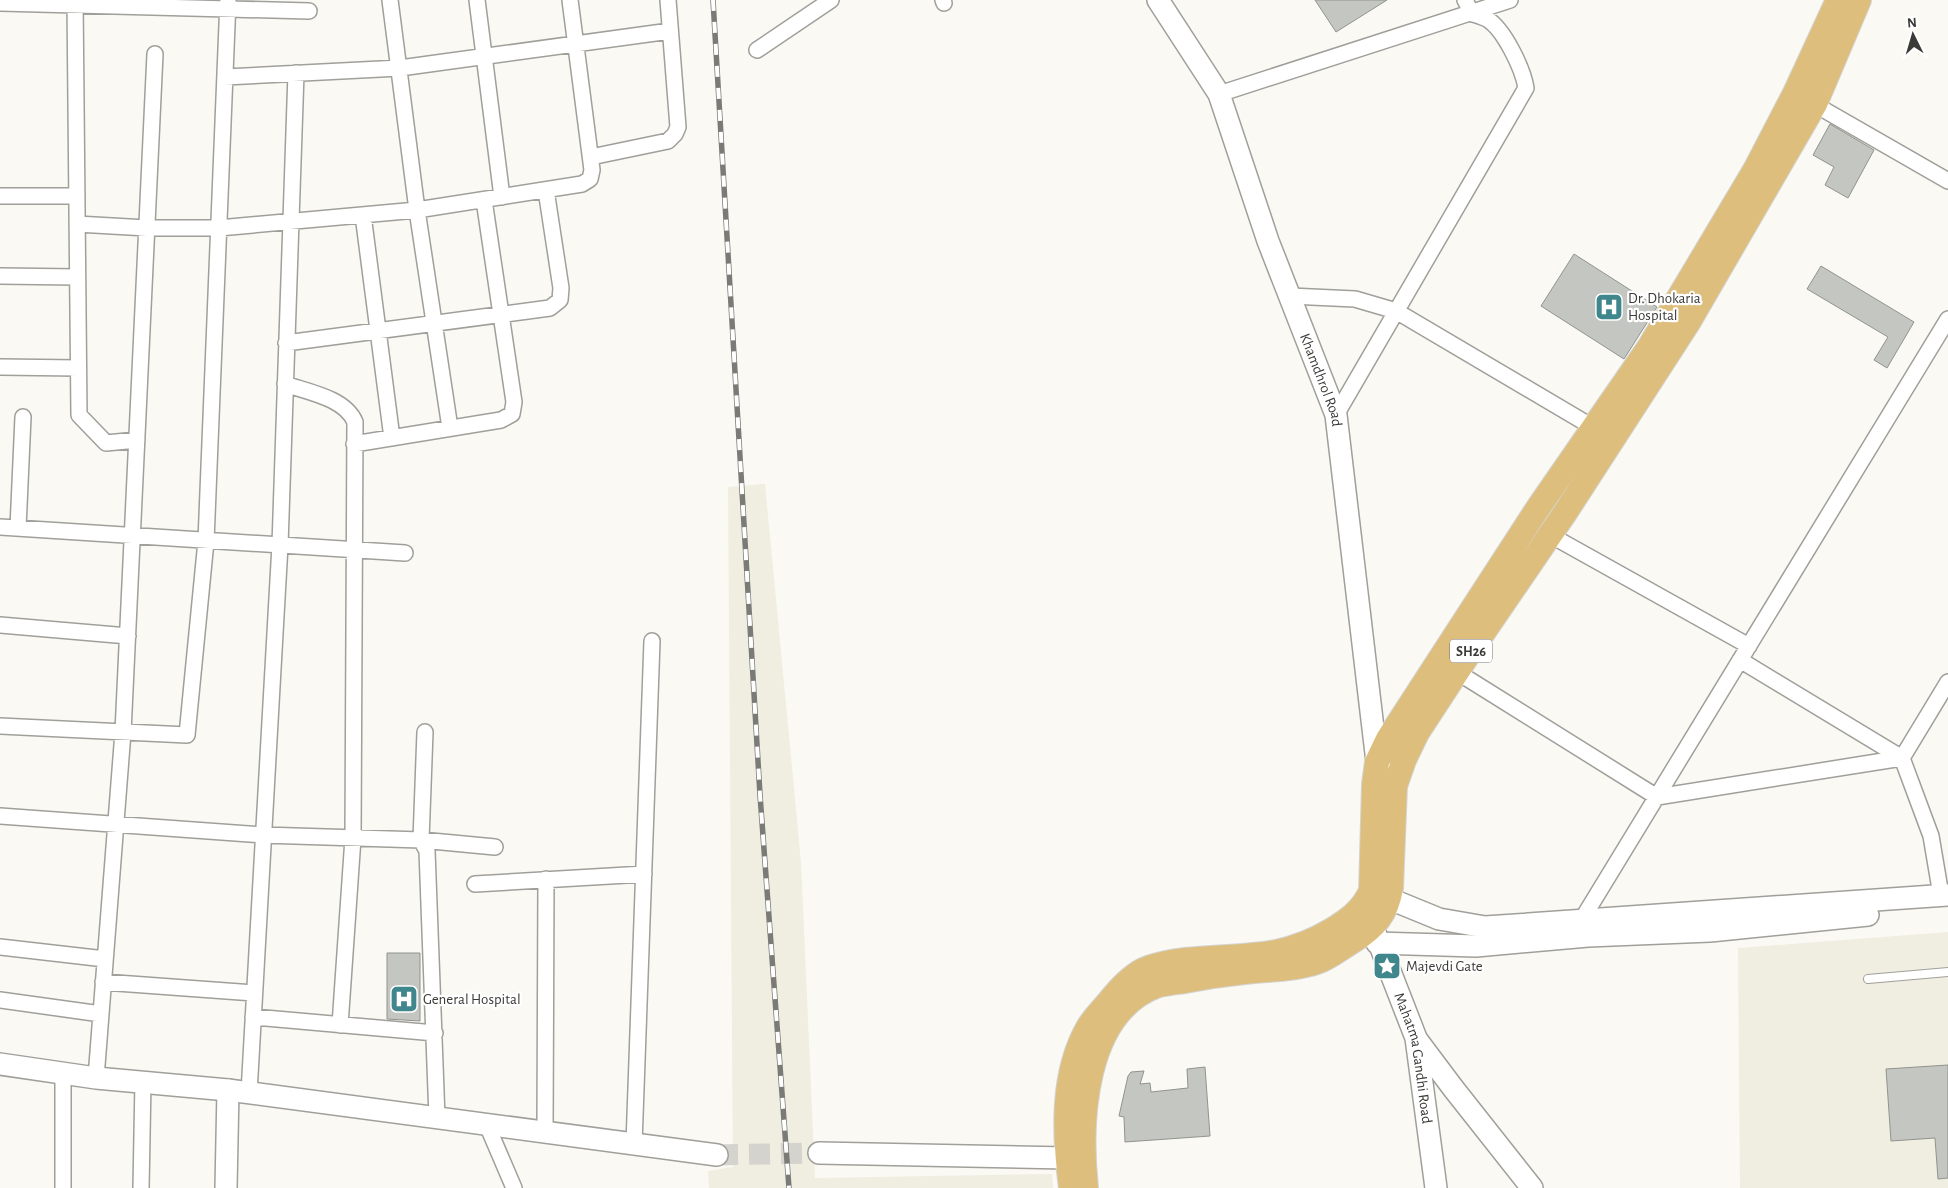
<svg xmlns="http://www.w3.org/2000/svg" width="1948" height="1188" font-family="'Alegreya Sans',sans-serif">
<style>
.built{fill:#f0eee1}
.building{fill:#c4c6c1;stroke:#91938e}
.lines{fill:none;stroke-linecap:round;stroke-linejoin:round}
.secondary-tunnel{stroke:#d4d3ce;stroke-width:21;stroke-dasharray:21 11;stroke-linecap:butt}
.lane-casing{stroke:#a09f9a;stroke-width:10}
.street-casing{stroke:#a09f9a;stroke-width:18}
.secondary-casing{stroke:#a09f9a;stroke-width:24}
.primary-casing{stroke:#d4d4d3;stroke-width:26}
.lane{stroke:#fff;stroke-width:8}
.street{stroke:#fff;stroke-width:15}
.secondary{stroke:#fff;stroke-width:21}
.primary{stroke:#debe7c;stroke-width:24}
.rail-casing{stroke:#7a7a77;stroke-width:5.5}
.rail{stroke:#fff;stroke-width:4;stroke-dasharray:11;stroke-linecap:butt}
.labels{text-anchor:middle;stroke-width:4.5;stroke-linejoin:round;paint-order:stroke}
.shield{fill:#fff;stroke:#757574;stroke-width:1}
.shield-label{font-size:14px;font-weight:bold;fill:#3a3a38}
.poi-label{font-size:15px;fill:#3a3a38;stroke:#fff;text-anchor:start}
.street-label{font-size:15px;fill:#3a3a38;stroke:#fff}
</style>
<rect width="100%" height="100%" fill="#faf9f4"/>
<path class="built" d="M 765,484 L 801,862 L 815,1178 L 1052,1174 L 1053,1188 L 709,1188 L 708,1171 L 733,1167 L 728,487 Z
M 1948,932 L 1948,1188 L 1740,1188 L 1738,948 Z"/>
<path class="building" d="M 1315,0 L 1387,0 L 1336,32 Z
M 1830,124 L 1874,150 L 1848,198 L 1825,185 L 1834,167 L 1813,155 Z
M 1574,254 L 1657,307 L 1624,359 L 1541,306 Z
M 1821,266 L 1914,322 L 1887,368 L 1874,360 L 1888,337 L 1807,289 Z
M 387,953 L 420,953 L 420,1021 L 387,1019 Z
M 1948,1065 L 1948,1178 L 1938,1179 L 1935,1138 L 1891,1141 L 1886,1069 Z
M 1205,1067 L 1210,1136 L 1125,1142 L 1124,1117 L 1119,1116 L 1128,1076 L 1131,1072 L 1144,1071 L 1140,1084 L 1150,1083 L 1151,1092 L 1188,1088 L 1187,1069 Z"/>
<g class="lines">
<path class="secondary-tunnel" d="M 717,1155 L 819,1153"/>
<defs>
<path id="lane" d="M 1868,979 L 1948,972"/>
<path id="street" d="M 75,0 L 79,415 L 106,443 L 137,440
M 390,0 L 417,210 L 450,428
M 477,0 L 502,197
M 943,0 L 944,3
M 0,3 L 309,11
M 757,50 L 831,0
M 225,77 L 400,68 L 670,31
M 1219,94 L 1510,0
M 1807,100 L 1948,181
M 591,157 L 668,141 L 675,134 L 678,127 L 668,0
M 0,196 L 76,196
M 363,215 L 392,438
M 77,224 L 147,228 L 219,228 L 417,210 L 582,184 L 590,179 L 592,170 L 570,0
M 0,276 L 77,277
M 1290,296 L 1355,299 L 1396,311 L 1601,432
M 286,343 L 550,308 L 560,300 L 561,288 L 546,190
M 0,367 L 78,368
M 285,384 C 308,392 345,398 355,422 L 353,838 L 340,1025
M 1336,415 L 1526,88 C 1523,69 1504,29 1487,19 C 1482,17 1477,15 1472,14 L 1465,0
M 354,444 L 501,420 L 512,414 L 514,402 L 484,200
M 0,527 L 405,553
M 18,528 L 23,417
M 1550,535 L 1749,646
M 0,625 L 128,636
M 1740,660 L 1902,758 L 1948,682
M 1457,672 L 1657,797 L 1902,758 L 1931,836 L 1941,895
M 0,726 L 187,735 L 206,541 L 228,0
M 425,732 L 421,840 L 427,851 L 437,1118
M 0,816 L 263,835 L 421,840 L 495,847
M 475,884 L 644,874
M 1581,921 L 1948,319
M 0,947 L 105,959
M 103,982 L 254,993
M 0,1000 L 101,1014
M 253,1017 L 435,1033
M 63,1072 L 63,1188
M 96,1078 L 123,732 L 155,54
M 249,1093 L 280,545 L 296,73
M 487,1125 L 514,1188
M 545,1132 L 546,879
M 634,1144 L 652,641
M 141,1188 L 143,1081"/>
<g id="secondary">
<path id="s1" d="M 1158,0 L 1219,94 L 1268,241 L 1336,415 L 1377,762 L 1381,768"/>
<path d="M 1373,892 L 1439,919 L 1485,927 L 1948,895"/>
<path id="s2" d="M 1374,930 L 1416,1038 L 1436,1188"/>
<path d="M 1377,943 L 1476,946 L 1588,936 L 1710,931 L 1868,915"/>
<path d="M 1417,1040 L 1453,1088 L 1532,1188"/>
<path d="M 0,1064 L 96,1078 L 228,1090 L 717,1155"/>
<path d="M 819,1153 L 1067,1158"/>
<path d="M 226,1188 L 228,1090"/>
</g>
<path id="primary" d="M 1071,1188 C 1064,1135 1061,1073 1089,1026 C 1095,1016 1104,1008 1111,999 C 1120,988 1134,973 1148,968 C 1189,954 1234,960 1276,952 C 1295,948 1315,940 1332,930 C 1350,919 1362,910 1371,891 L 1374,784 L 1377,762 L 1388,739 L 1538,508 L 1650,346 L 1755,170 L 1795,93 L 1838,0
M 1086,1188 C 1079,1122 1083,1011 1159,985 C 1167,983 1177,982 1185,981 C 1205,977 1225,974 1245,972 C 1269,969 1294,970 1317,962 C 1329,958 1341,948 1353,941 C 1374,928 1387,914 1391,888 L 1395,786 L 1404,760 L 1417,733 L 1470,652 L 1565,513 L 1688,323 L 1815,104 L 1859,0"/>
</defs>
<use href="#lane" class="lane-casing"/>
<use href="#street" class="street-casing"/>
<use href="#secondary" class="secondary-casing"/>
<use href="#primary" class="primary-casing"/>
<use href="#lane" class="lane"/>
<use href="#street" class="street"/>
<use href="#secondary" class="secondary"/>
<use href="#primary" class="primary"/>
<defs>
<path id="rail" d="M 713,0 L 760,795 L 789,1188"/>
</defs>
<use href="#rail" class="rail-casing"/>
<use href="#rail" class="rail"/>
</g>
<defs>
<symbol id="hospital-square" viewBox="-11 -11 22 22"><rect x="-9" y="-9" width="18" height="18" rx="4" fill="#40878d" stroke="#fff"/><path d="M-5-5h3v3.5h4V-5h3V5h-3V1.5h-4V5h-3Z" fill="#fff"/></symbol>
<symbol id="sight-square" viewBox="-11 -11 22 22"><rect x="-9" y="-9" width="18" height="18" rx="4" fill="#40878d" stroke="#fff"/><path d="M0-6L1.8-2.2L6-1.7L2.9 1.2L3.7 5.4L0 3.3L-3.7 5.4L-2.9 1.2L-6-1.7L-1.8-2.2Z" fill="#fff"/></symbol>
</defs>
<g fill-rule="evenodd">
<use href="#hospital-square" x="1593" y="291" width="32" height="32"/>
<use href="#sight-square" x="1371" y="950" width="32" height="32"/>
<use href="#hospital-square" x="388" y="983" width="32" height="32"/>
</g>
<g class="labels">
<rect class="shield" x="1450" y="639.5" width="42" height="23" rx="4"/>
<g class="shield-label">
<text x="1471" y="656">SH26</text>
</g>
<g class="poi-label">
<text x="1628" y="303">Dr. Dhokaria<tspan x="1628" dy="17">Hospital</tspan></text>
<text x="1406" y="971">Majevdi Gate</text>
<text x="423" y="1004">General Hospital</text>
</g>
<g class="street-label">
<text dy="5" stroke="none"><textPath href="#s1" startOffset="416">Khamdhrol Road</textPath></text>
<text dy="5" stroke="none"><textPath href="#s2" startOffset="135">Mahatma Gandhi Road</textPath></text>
</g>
</g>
<g transform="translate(1913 35) rotate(355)" stroke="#ffffff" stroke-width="4" paint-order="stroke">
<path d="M0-4L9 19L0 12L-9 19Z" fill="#3a3a38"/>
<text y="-8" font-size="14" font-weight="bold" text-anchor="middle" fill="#3a3a38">N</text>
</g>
</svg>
